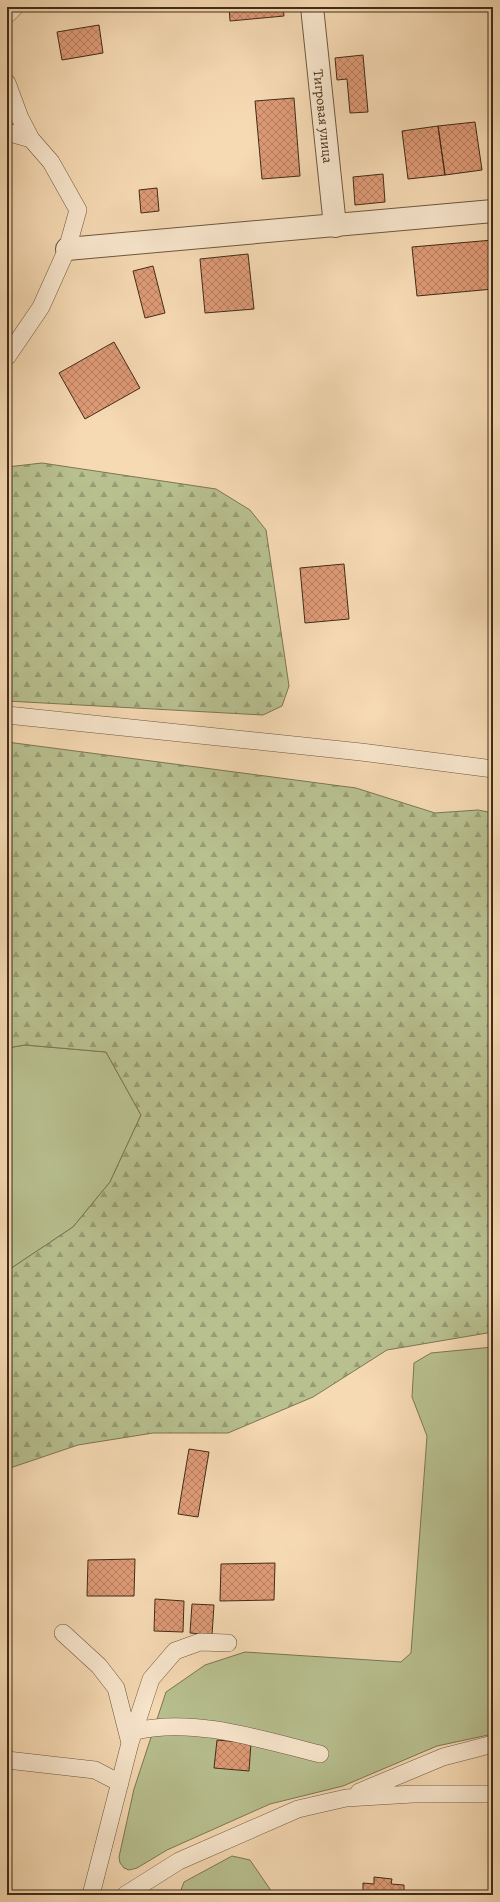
<svg xmlns="http://www.w3.org/2000/svg" width="500" height="1902" font-family="Alegreya,serif">
<style>
.green{fill:#b8c090;stroke:#7c7654}
.forest{fill:url(#forest-firs);stroke:#7c7654}
.building{fill:url(#building-cross-hatch);stroke:#412c18}
.lines{fill:none;stroke-linecap:round;stroke-linejoin:round}
.service-casing{stroke:#6e583f;stroke-width:18}
.minor-casing{stroke:#6e583f;stroke-width:24}
.service{stroke:#f9e7ce;stroke-width:17}
.minor{stroke:#f9e7ce;stroke-width:22}
.labels{text-anchor:middle;stroke-width:3;stroke-linejoin:round;paint-order:stroke}
.street-label{font-size:14px;fill:#412c18;stroke:#f9e7ce}
</style>
<defs>
<pattern id="forest-firs" width="22" height="20" patternUnits="userSpaceOnUse"><rect width="22" height="20" fill="#b8c090"/><path d="M5 1l3.5 6h-7zM16 11l3.5 6h-7z" fill="#979c75"/></pattern>
<pattern id="building-cross-hatch" width="8" height="8" patternUnits="userSpaceOnUse"><rect width="8" height="8" fill="#df9b77"/><path d="M0 0l8 8M0 8l8-8" fill="none" stroke="#b67f61"/></pattern>
</defs>
<rect width="100%" height="100%" fill="#f6dab4"/>
<filter id="stains"><feTurbulence type="fractalNoise" baseFrequency=".005" numOctaves="4"/><feColorMatrix values="0 0 0 0 .2 0 0 0 0 .09 0 0 0 0 .02 0 0 0 .5 -.17"/></filter>
<radialGradient id="worn" r=".72"><stop offset=".6" stop-color="#630" stop-opacity="0"/><stop offset="1" stop-color="#630" stop-opacity=".3"/></radialGradient>
<path class="green" d="M 25,1045 L 106,1052 L 141,1115 L 110,1182 L 73,1227 L 7,1271 L 7,1048 Z
M 493,1347 L 493,1734 L 437,1746 L 343,1786 L 270,1804 L 167,1850 L 137,1868 L 129,1870 L 124,1868 L 120,1863 L 119,1857 L 134,1789 L 166,1692 L 205,1665 L 245,1652 L 401,1662 L 411,1653 L 427,1436 L 412,1397 L 414,1363 L 431,1353 Z
M 232,1856 L 250,1860 L 274,1895 L 179,1895 L 184,1882 Z"/>
<path class="forest" d="M 42,463 L 216,489 L 250,510 L 266,530 L 289,686 L 282,706 L 263,715 L 7,701 L 7,467 Z
M 7,742 L 356,788 L 435,813 L 478,810 L 493,813 L 493,1332 L 387,1350 L 313,1397 L 228,1433 L 153,1433 L 78,1445 L 7,1469 L 7,1271 L 73,1227 L 110,1182 L 141,1115 L 106,1052 L 25,1045 L 7,1048 Z"/>
<path class="building" d="M 229,7 L 283,7 L 284,16 L 230,21 Z
M 99,25 L 103,53 L 62,60 L 57,32 Z
M 363,55 L 368,112 L 350,113 L 347,79 L 337,80 L 335,58 Z
M 294,98 L 300,176 L 262,179 L 255,101 Z
M 475,122 L 482,170 L 445,175 L 438,126 Z
M 438,126 L 445,175 L 408,179 L 402,131 Z
M 383,174 L 385,202 L 355,205 L 353,177 Z
M 157,188 L 159,211 L 141,213 L 139,190 Z
M 493,240 L 493,289 L 417,296 L 412,247 Z
M 248,254 L 254,309 L 205,313 L 200,259 Z
M 153,266 L 165,313 L 145,318 L 133,271 Z
M 114,342 L 140,388 L 85,419 L 59,373 Z
M 344,564 L 349,619 L 305,623 L 300,568 Z
M 189,1449 L 209,1452 L 198,1517 L 178,1514 Z
M 135,1559 L 134,1596 L 87,1596 L 88,1560 Z
M 275,1563 L 274,1600 L 220,1601 L 221,1564 Z
M 155,1599 L 184,1601 L 183,1632 L 154,1631 Z
M 192,1604 L 214,1605 L 212,1635 L 190,1633 Z
M 217,1740 L 251,1743 L 249,1771 L 214,1768 Z
M 374,1877 L 392,1879 L 391,1884 L 404,1885 L 404,1895 L 363,1895 L 363,1883 L 374,1884 Z"/>
<g class="lines">
<defs>
<path id="service" d="M 7,15 L 15,7
M 7,83 L 20,118 L 31,139
M 7,132 L 31,139 L 51,162 L 78,210 L 67,249 L 41,307 L 7,357
M 7,715 L 361,752 L 493,769
M 63,1633 L 99,1666 L 116,1688 L 130,1743
M 136,1731 C 194,1717 263,1740 320,1754
M 7,1760 L 95,1770 L 120,1783
M 359,1792 L 443,1757 L 493,1744
M 91,1895 L 130,1743 L 151,1679 L 175,1651 L 200,1642 L 228,1643
M 125,1895 L 179,1861 L 298,1809 L 346,1798 L 413,1794 L 493,1794"/>
<g id="minor">
<path id="s1" d="M 312,7 L 335,226"/>
<path d="M 67,249 L 493,211"/>
</g>
</defs>
<use href="#service" class="service-casing"/>
<use href="#minor" class="minor-casing"/>
<use href="#service" class="service"/>
<use href="#minor" class="minor"/>
</g>
<g class="labels">
<g class="street-label">
<text dy="5" stroke="none"><textPath href="#s1" startOffset="110">Тигровая улица</textPath></text>
</g>
</g>
<rect width="500" height="1902" fill="none" stroke="#f6dab4" stroke-width="24"/>
<rect x="8" y="8" width="484" height="1886" fill="none" stroke="#412c18" stroke-width="2"/>
<rect x="12" y="12" width="476" height="1878" fill="none" stroke="#412c18"/>
<rect width="100%" height="100%" filter="url(#stains)"/>
<rect width="100%" height="100%" fill="url(#worn)"/>
</svg>
